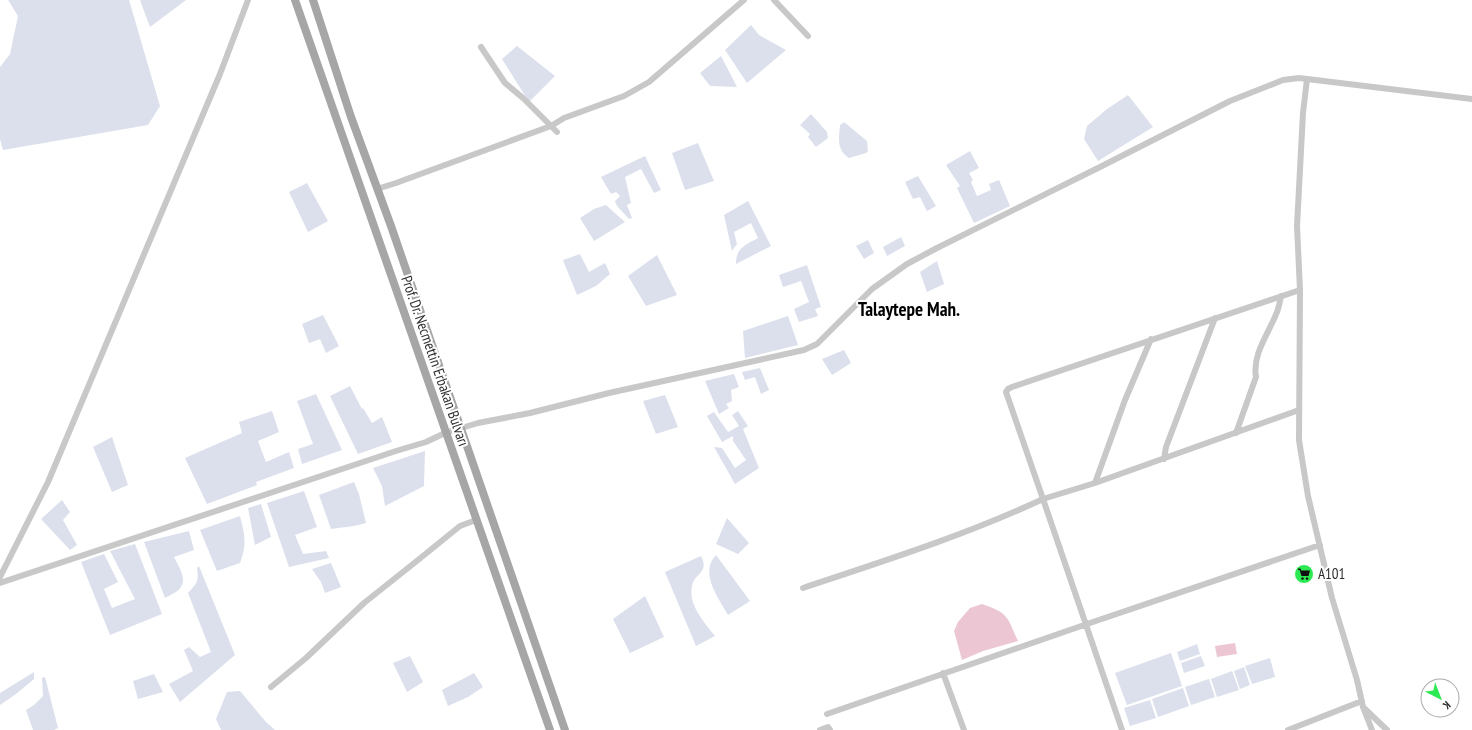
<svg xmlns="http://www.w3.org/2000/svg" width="1472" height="730" font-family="'PT Sans Narrow',sans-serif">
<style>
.green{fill:#dbe0ec}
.water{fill:#ecc7d3}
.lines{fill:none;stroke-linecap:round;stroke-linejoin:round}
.minor{stroke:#c8c8c8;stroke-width:6}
.major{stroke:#a6a6a6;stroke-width:8}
.labels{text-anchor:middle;stroke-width:4;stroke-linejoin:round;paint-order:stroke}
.street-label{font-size:15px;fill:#2e2e2e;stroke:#fff}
.poi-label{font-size:15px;fill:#2e2e2e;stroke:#fff;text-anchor:start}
.district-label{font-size:19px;font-weight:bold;fill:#000;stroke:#fff}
</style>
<rect width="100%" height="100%" fill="#fff"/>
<path class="green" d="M 8,0 L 129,0 L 160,106 L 148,125 L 3,150 L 0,139 L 0,67 L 10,54 L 18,16 Z
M 140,0 L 186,0 L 150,27 Z
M 751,25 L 759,35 L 786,50 L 747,83 L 725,50 Z
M 517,46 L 555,76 L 529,102 L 502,59 Z
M 721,56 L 737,87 L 710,86 L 700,73 Z
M 1128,95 L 1153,127 L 1098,161 L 1084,139 L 1087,126 L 1107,109 Z
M 811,114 L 827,132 L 828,138 L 816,147 L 808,137 L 810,134 L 800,125 Z
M 844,122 L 867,141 L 868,151 L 866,153 L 849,158 C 836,149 839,138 840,125 Z
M 698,143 L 714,181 L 685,190 L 672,153 Z
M 970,151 L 979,168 L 969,173 L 973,180 L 971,182 L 977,196 L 991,190 L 989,184 L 999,180 L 1010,206 L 974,223 L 957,188 L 960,186 L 946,165 Z
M 645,156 L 661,190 L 654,193 L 641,169 L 625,177 L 631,203 L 627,205 L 632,218 L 629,219 L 617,206 L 615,201 L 620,196 L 616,192 L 611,194 L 601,177 Z
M 918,176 L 936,206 L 927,211 L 920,197 L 913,199 L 905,182 Z
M 307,183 L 328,221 L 308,232 L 289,192 Z
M 748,201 L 771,246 L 736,264 C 736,247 746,245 758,238 L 751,223 L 734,232 L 737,244 L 732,251 L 724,215 Z
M 606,205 L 625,222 L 594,241 L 580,218 L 594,209 Z
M 901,237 L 905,246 L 887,256 L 883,247 Z
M 868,240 L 874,253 L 864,259 L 856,246 Z
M 580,254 L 589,272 L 605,263 L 610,274 L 596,286 L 577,295 L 563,260 Z
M 657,255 L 677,295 L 646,306 L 628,276 Z
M 937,261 L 944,284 L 927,292 L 920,272 Z
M 807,265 L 821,307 L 815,309 L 818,316 L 799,322 L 794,309 L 809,302 L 801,281 L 783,287 L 779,275 Z
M 323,315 L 339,346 L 326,353 L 320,339 L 309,343 L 302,324 Z
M 788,316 L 798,345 L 745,358 L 743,331 Z
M 844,350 L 851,363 L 832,375 L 822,359 Z
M 760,368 L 769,390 L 761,394 L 755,377 L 745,380 L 742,372 Z
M 734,374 L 739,387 L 731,390 L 732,401 L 726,404 L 729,408 L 719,414 L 705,381 Z
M 350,386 L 362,409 L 363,408 L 372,423 L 382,417 L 392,442 L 358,454 L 330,396 Z
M 316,394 L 342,450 L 302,464 L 298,449 L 313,444 L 297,401 Z
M 665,395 L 678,427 L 656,434 L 643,401 Z
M 272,411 L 279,432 L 258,441 L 266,462 L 289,452 L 294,468 L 256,482 L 257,485 L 207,504 L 185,458 L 242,433 L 239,422 Z
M 738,411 L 748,426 L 743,429 L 759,468 L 735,484 L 714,447 L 722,448 L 735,468 L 746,460 L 733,441 L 733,436 L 722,442 L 707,416 L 714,412 L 728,432 L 739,426 L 732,415 Z
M 112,437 L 128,485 L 112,492 L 93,447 Z
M 425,451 L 424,486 L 385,506 L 382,486 L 373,468 Z
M 354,482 L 359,494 L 366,523 L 354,526 L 331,529 L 319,495 Z
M 304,491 L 317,527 L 295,535 L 303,554 L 326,551 L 329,558 L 289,567 L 267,503 Z
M 62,500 L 70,512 L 63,520 L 77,545 L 70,550 L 41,519 Z
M 261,504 L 271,537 L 255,545 L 248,508 Z
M 240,516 C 245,536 247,544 240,563 L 217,571 L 200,530 Z
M 727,518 L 749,543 L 738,554 L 716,544 Z
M 189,531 L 194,550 L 174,557 C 178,565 187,578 181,587 C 178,592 170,595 165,598 L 144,542 Z
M 135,544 L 162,614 L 110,635 L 81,562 L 104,554 L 118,582 L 104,589 L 112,608 L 135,599 L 110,551 Z
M 716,555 L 750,601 L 728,615 C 718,597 699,573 716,555 Z
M 701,556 C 710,573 694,573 692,586 C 688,605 704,622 715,636 L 696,646 L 665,572 Z
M 331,563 L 341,587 L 325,593 L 321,582 L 312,569 Z
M 199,566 L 235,655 L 180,702 L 169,684 L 193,671 L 184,650 L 189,647 L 200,657 L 211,652 L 188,593 C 197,583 199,582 197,568 Z
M 645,596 L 664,637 L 630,653 L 613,619 Z
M 1197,644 L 1200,654 L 1180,661 L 1177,652 Z
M 1171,653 L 1182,686 L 1127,705 L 1115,673 Z
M 410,656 L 423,682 L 407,692 L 393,663 Z
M 1201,656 L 1205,666 L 1184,673 L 1181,663 Z
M 1270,658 L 1275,677 L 1252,684 L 1245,666 Z
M 1244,667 L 1250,685 L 1240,689 L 1234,671 Z
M 1232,671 L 1239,690 L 1217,697 L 1211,679 Z
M 34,672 L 34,679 L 16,694 L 0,705 L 0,693 Z
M 474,673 L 483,687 L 468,697 L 448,706 L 442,690 Z
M 154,674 L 163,692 L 138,699 L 133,681 Z
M 45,677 L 58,728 L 54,730 L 33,730 L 26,710 L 34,705 L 43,696 L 42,678 Z
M 1209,679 L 1215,697 L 1191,705 L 1185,687 Z
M 1183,688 L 1189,706 L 1158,717 L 1152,699 Z
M 240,691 L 266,722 L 275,730 L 221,730 L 216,719 L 227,692 Z
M 1150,700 L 1156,718 L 1130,726 L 1124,708 Z"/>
<path class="water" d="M 982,604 C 1009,613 1007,617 1018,641 L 983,651 L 962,660 L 954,631 L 958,622 L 970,608 Z
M 1235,643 L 1237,654 L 1217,657 L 1215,646 Z"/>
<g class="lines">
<path class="minor" d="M 774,0 L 808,36
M 481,47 L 505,83 L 523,98 L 557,132
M 1307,79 L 1303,113 L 1297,226 L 1300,290 L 1299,440 L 1308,496 L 1332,598 L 1357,680 L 1363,707 L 1372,730
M 377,189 L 396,183 L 551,126 L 564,118 L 624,96 L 649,82 L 744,0
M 1299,410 L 1095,483 L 1043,499 L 1006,392 L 1008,389 L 1012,387 L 1300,290
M 1236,433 L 1256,377 C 1252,354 1269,333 1277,312 C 1279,307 1280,301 1281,296
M 1164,459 L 1166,447 L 1215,318
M 1095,483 L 1125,400 L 1151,339
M 0,577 L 48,482 L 220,74 L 248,0
M 0,583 L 396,451 L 426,442 L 445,433 L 478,423 L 530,413 L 609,393 L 804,350 L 817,344 L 872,289 L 907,264 L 937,248 L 1100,167 L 1230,101 L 1283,80 L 1299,78 L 1472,99
M 803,588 C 884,561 966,535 1043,499 L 1122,730
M 943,673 L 964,730
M 271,687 L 306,658 L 364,603 L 418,560 L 460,526 L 476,520
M 1364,708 L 1387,730
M 827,714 L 1087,624 L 1320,545
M 820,730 L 828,727 L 830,730
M 1288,730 L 1362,701"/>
<path class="major" d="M 295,0 L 550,730
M 313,0 L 351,117 L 391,226 L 565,730"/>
</g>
<defs>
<symbol id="supermarket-disc" viewBox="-11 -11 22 22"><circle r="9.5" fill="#2ce953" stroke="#fff"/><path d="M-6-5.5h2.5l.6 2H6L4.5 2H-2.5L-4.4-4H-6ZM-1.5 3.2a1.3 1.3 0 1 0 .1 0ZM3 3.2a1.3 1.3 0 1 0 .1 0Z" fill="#111"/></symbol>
</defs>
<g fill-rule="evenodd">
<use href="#supermarket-disc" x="1293" y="563" width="22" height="22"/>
</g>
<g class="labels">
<g class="street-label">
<text transform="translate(435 361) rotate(71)" y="5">Prof. Dr. Necmettin Erbakan Bulvarı</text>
</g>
<g class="poi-label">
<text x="1318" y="579">A101</text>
</g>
<g class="district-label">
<text x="909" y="316">Talaytepe Mah.</text>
</g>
</g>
<g transform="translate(1440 698) rotate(138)"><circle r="19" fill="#ffffff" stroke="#ababab"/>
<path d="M0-3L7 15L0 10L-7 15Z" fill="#2ce953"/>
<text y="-6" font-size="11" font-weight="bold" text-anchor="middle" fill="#2e2e2e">K</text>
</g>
</svg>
